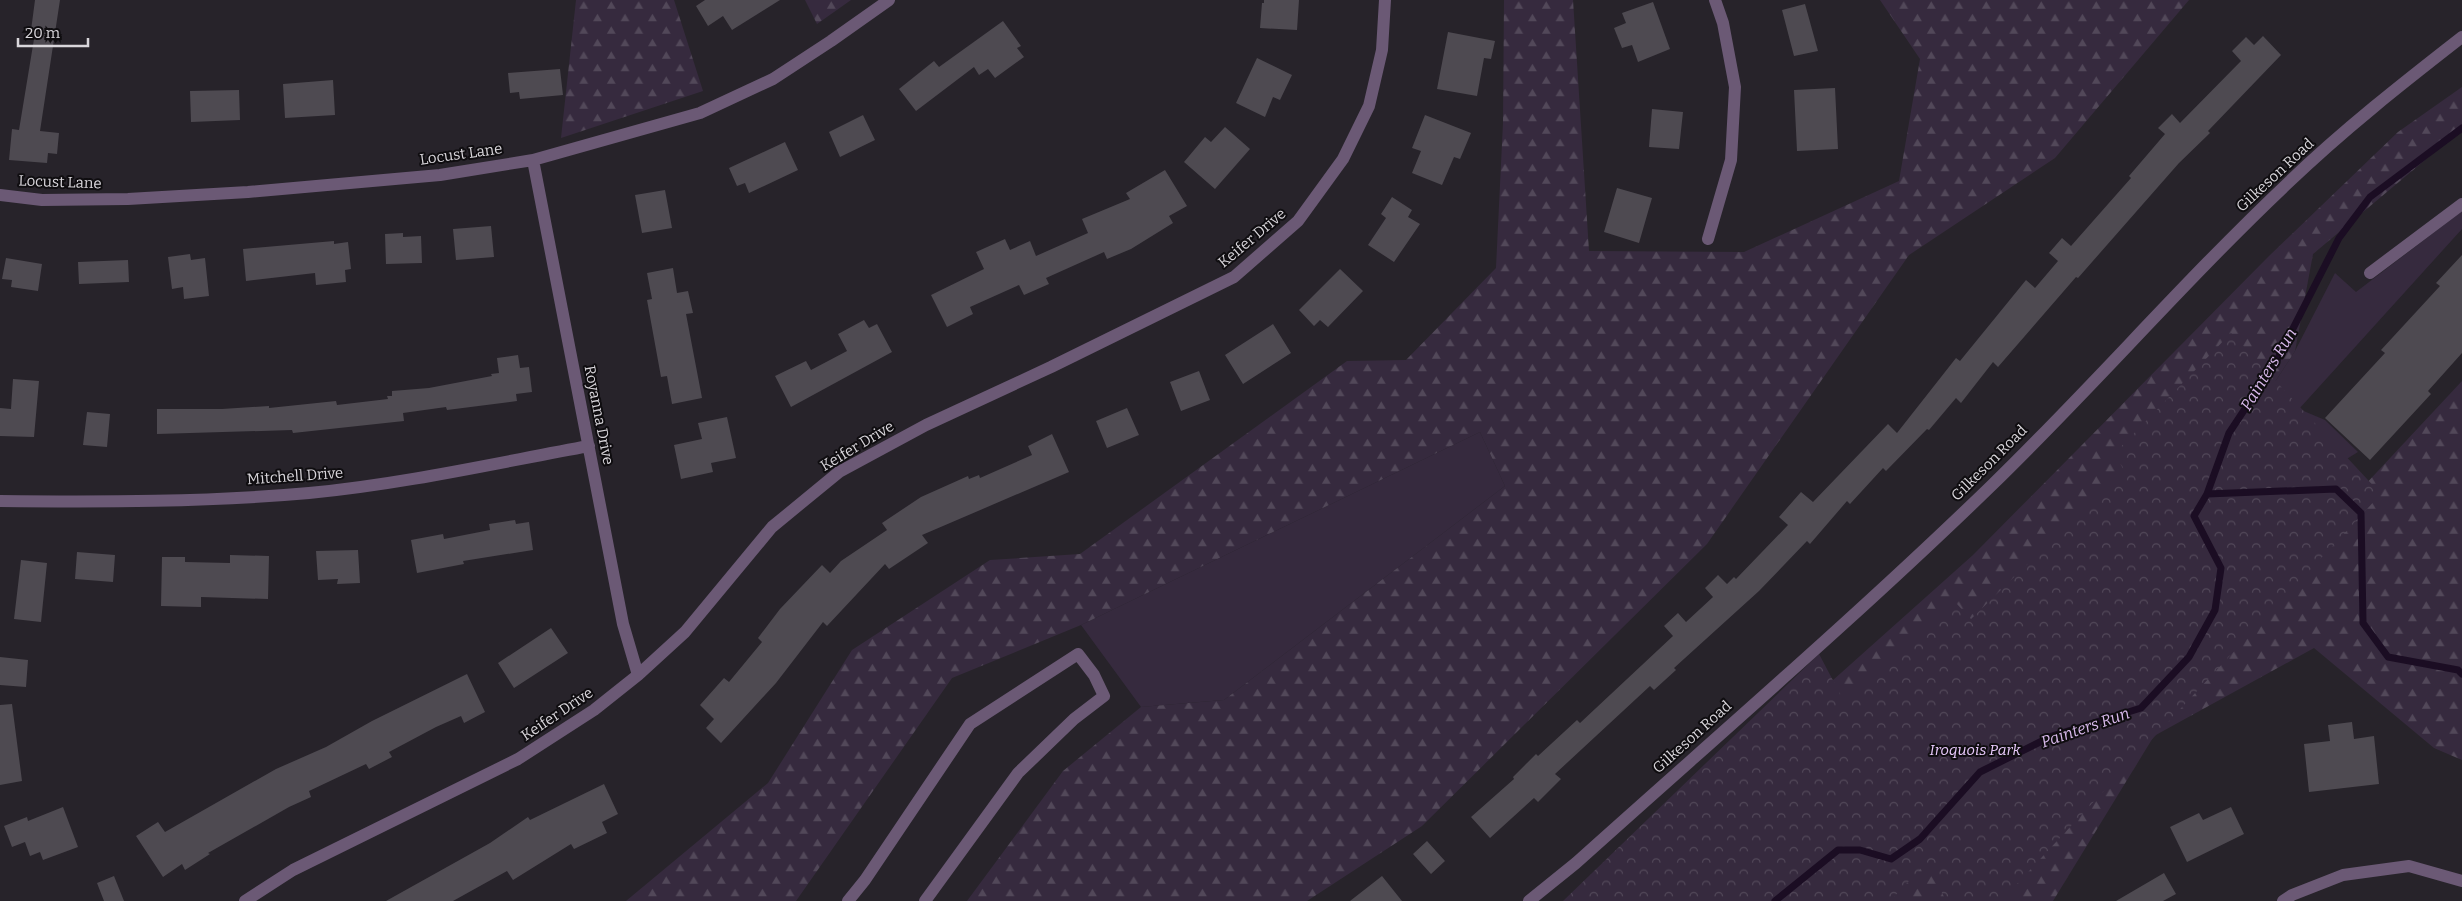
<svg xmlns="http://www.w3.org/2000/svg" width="2462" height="901" font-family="Bitter,serif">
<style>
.grass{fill:#362a3e}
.forest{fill:url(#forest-firs)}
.park{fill:url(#park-crowns)}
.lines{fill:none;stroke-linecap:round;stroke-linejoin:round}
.stream{stroke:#1b0d23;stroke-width:7}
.building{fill:#4e4a51}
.minor{stroke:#6b5975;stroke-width:12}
.labels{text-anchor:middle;stroke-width:4;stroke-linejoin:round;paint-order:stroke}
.street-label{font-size:15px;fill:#d9d6db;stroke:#0f0d10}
.park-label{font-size:15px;font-style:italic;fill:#e9cafc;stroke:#0f0d10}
.water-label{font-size:16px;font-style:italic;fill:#d8b9eb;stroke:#0f0d10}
</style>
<defs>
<pattern id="forest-firs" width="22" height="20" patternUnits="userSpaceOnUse" patternTransform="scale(1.25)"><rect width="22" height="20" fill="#362a3e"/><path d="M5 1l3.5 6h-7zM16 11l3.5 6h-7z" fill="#524859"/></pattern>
<pattern id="park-crowns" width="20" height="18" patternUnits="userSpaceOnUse" patternTransform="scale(1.25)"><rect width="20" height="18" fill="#362a3e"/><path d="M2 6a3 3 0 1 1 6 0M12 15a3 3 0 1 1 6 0" fill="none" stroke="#524859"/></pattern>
</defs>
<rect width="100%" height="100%" fill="#27232a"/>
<path class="grass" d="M 2462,211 L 2462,229 L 2299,409 L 2325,420 L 2358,452 L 2345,460 L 2262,402 L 2295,351 L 2335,273 L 2356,292 Z
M 1480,432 L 1505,486 L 1224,700 L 1141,707 L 1081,625 Z"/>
<path class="forest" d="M 576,0 L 674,0 L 703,91 L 561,138 Z
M 805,0 L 851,0 L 817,24 Z
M 1504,0 L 1573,0 L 1589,251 L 1744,252 L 1899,181 L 1920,59 L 1880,0 L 2189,0 L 2055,158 L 1909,255 L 1707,544 L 1422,826 L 1307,901 L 967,901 L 1063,771 L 1141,707 L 1224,700 L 1505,486 L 1480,432 L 1081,625 L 952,678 L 796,901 L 626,901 L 768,783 L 852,650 L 990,560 L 1080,554 L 1347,361 L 1406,360 L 1496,268 L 1503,123 Z
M 2462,87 L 2462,129 L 2313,254 L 2295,351 L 2262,402 L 2249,609 L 2462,381 L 2462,760 L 2434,748 L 2314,648 L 2154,736 L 2053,901 L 1586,901 L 1973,555 L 2269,256 L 2398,132 Z"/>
<path class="park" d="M 2231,333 L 2381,494 L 2001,901 L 1946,901 L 1927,862 L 1890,901 L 1563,901 L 1819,654 L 1845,703 L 1956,603 L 1971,619 L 2124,470 L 2114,454 Z"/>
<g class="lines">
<path class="stream" d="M 2207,494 L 2336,489 L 2361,513 L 2363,623 L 2388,657 L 2458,670 L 2462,674
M 1775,901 L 1838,850 L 1860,850 L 1891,859 L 1920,839 L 1980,772 L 2052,736 L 2141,708 L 2189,657 L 2215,610 L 2221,568 L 2194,516 L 2207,494 L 2229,433 L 2276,362 L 2339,238 L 2370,197 L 2462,128"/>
</g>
<path class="building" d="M 35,0 L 60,0 L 40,131 L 59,133 L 57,154 L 48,153 L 47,163 L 9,160 L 12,129 L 19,130 L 34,39 L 30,38 Z
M 705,0 L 780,0 L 732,30 L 723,16 L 708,26 L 696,6 Z
M 1264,0 L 1299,0 L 1297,30 L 1260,28 L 1262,3 L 1264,3 Z
M 1653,2 L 1670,49 L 1638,62 L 1632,45 L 1622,48 L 1614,28 L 1626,23 L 1622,13 Z
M 1805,4 L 1818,51 L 1794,56 L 1782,10 Z
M 1003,21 L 1021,46 L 1017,48 L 1024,57 L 995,78 L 988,69 L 979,75 L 974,67 L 916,111 L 899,89 L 934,61 L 939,67 Z
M 1448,32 L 1495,41 L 1491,59 L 1484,58 L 1477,96 L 1437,89 Z
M 2263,36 L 2281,55 L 2208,131 L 2210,133 L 2179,163 L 2078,278 L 2076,277 L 1998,367 L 1993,362 L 1961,403 L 1956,398 L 1929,430 L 1927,429 L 1886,471 L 1883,468 L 1850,504 L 1847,501 L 1810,544 L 1807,541 L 1759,591 L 1674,668 L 1676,670 L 1654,690 L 1650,686 L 1555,774 L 1561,779 L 1538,802 L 1534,798 L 1490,838 L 1471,817 L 1514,779 L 1513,777 L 1536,754 L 1538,756 L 1577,720 L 1580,723 L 1673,636 L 1664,626 L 1678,613 L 1686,622 L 1713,597 L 1705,588 L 1718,575 L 1727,584 L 1734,577 L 1736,579 L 1788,525 L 1779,517 L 1801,492 L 1813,502 L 1888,424 L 1897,433 L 1956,358 L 1960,361 L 2026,280 L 2035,288 L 2058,261 L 2049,253 L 2062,238 L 2071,246 L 2131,178 L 2129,176 L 2165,134 L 2158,128 L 2172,114 L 2180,123 L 2241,61 L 2232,51 L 2246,37 L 2254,45 Z
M 1257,58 L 1292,75 L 1280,100 L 1273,97 L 1265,117 L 1236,103 Z
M 560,69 L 563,95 L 520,99 L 519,92 L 510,93 L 508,73 Z
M 333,80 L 335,115 L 285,118 L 283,84 Z
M 1835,88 L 1838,149 L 1797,151 L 1794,90 Z
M 239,90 L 240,120 L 191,122 L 190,91 Z
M 1652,109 L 1683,112 L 1679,149 L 1649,147 Z
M 863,115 L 875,140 L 840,157 L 829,132 Z
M 1425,115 L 1471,133 L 1460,159 L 1454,157 L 1442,185 L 1412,173 L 1421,151 L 1412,148 Z
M 1225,127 L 1250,149 L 1215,189 L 1184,162 L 1205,137 L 1211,142 Z
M 785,142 L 798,170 L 749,193 L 745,183 L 737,186 L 729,168 Z
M 1165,170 L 1187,206 L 1169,216 L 1173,223 L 1131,249 L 1107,259 L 1104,252 L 1046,278 L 1049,284 L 1024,295 L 1019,285 L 970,307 L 973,314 L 947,327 L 931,295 L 984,269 L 976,252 L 1005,239 L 1010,250 L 1030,241 L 1036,256 L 1088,233 L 1082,219 L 1130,199 L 1126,193 Z
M 1617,188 L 1652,198 L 1639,243 L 1604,232 Z
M 665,190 L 672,228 L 642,233 L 635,195 Z
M 1392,197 L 1412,210 L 1408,217 L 1420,224 L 1394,262 L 1368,245 L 1386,218 L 1381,214 Z
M 491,226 L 494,257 L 456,260 L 453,229 Z
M 403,233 L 403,237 L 421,236 L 422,263 L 386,264 L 385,234 Z
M 334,241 L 334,244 L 348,242 L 351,269 L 345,270 L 346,282 L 316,285 L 315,273 L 246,281 L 243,249 Z
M 190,254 L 191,260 L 205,258 L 209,296 L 184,299 L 183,287 L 172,289 L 168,257 Z
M 2462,255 L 2462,353 L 2428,391 L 2431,394 L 2370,460 L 2325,418 L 2385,353 L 2381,350 L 2440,286 L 2436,283 Z
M 6,258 L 42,264 L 38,291 L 11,287 L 12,280 L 2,279 Z
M 128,260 L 129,282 L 79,284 L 78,262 Z
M 673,268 L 677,293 L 688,291 L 693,313 L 686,314 L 702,398 L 672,404 L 667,376 L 661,377 L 647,300 L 652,299 L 647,273 Z
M 1340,269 L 1363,291 L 1328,327 L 1320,320 L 1314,326 L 1299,310 Z
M 864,320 L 869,328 L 877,324 L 892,352 L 791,407 L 775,376 L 806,361 L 811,370 L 847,351 L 838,334 Z
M 1273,324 L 1291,353 L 1243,384 L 1225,355 Z
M 518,355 L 520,368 L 529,367 L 532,392 L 516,394 L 517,401 L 447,410 L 446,407 L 403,413 L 404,421 L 293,433 L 292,430 L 157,434 L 157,409 L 222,409 L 269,406 L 269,408 L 336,401 L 337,405 L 388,399 L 387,396 L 392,396 L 392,391 L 429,388 L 492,376 L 491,374 L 499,373 L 497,358 Z
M 1199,371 L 1210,400 L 1181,411 L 1170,382 Z
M 13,379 L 39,381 L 34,437 L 0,436 L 0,408 L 11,409 Z
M 1127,408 L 1139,435 L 1107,448 L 1096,421 Z
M 87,412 L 110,414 L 107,447 L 83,445 Z
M 727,417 L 736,458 L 711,463 L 713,472 L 681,479 L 674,445 L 702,439 L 698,423 Z
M 1052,434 L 1069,472 L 922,535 L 928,543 L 889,569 L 885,564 L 827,626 L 823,622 L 776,683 L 721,743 L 706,728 L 714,719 L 700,705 L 724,678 L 729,682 L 762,642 L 758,638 L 780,609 L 822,565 L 830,573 L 841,561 L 887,530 L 882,523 L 921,497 L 968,476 L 969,479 L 979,475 L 980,478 L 1032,455 L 1028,446 Z
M 515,520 L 516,524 L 529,522 L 533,550 L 463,561 L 464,564 L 417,573 L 411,540 L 443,534 L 444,539 L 490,530 L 489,524 Z
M 358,550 L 360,583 L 337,584 L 338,579 L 318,580 L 316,551 Z
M 77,552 L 115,555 L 113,582 L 75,579 Z
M 230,555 L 269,556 L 268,599 L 201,597 L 201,607 L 161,606 L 162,557 L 185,557 L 185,562 L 230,563 Z
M 21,560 L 47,563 L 41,622 L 14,619 Z
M 551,628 L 568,653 L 514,688 L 498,663 Z
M 0,657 L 28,660 L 26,687 L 0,685 Z
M 467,674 L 485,712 L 464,723 L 461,716 L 436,727 L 389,752 L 392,757 L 369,769 L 366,764 L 309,791 L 311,797 L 289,807 L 208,853 L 210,854 L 185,870 L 182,864 L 163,877 L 136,836 L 158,822 L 165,832 L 276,769 L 326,747 L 372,721 Z
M 12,704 L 22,781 L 0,785 L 0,705 Z
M 2352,722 L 2354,739 L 2374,736 L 2379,784 L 2309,792 L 2304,744 L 2330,741 L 2328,725 Z
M 604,784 L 618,814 L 602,822 L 607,833 L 574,849 L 571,844 L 513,880 L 507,871 L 453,901 L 386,901 L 490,843 L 528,817 L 530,820 Z
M 63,807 L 78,847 L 43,860 L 40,852 L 30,856 L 25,842 L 12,847 L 4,826 L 27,817 L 28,821 Z
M 2231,807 L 2244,834 L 2187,862 L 2170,827 L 2199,813 L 2203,820 Z
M 1427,841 L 1445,861 L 1431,874 L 1413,854 Z
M 2164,873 L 2176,894 L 2163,901 L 2116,901 Z
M 114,876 L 124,901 L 104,901 L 97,883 Z
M 1382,876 L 1402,901 L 1350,901 Z"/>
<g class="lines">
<path class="minor" d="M 533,160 L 623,624 L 638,675
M 0,195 L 42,200 L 128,199 L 248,192 L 440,175 L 533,160 L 700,113 L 773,79 L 831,41 L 889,0
M 1708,239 L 1731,160 L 1735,87 L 1723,23 L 1715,0
M 2370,273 L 2462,204
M 0,501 C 103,502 207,502 309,493 C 403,484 496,463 589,446
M 245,901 L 293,870 L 518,759 L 594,710 L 638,675 L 685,632 L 772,527 L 839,472 L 926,425 L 1051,367 L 1234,277 L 1298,221 L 1343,159 L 1369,106 L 1382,50 L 1385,0
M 848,901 L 865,880 L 970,724 L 1078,654 L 1094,675 L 1104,696 L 1074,719 L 1018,773 L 925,901
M 1529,901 L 1576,863 C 1715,738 1857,616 1991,486 C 2093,387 2186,279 2289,182 C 2343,130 2403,83 2462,37
M 2283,901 L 2292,895 L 2343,875 L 2409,866 L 2462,881"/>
</g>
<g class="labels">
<g class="street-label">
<text transform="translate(461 154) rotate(-8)" y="5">Locust Lane</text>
<text transform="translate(2275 175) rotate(-43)" y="5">Gilkeson Road</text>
<text transform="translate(60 182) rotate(2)" y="5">Locust Lane</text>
<text transform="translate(1252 238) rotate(-40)" y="5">Keifer Drive</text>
<text transform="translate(599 415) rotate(79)" y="5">Royanna Drive</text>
<text transform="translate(857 446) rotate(-31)" y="5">Keifer Drive</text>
<text transform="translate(1989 463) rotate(-45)" y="5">Gilkeson Road</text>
<text transform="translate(295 476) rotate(-4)" y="5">Mitchell Drive</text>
<text transform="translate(557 714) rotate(-34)" y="5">Keifer Drive</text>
<text transform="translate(1692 737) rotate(-42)" y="5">Gilkeson Road</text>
</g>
<g class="park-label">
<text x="1975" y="755">Iroquois Park</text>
</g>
<g class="water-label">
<text transform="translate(2268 369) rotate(-59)" y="6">Painters Run</text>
<text transform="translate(2085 727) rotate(-19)" y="6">Painters Run</text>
</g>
</g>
<path d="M18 38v8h70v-8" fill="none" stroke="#d9d6db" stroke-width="2.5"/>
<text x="25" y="38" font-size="15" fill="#d9d6db" stroke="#0f0d10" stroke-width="4" paint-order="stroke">20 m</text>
</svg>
